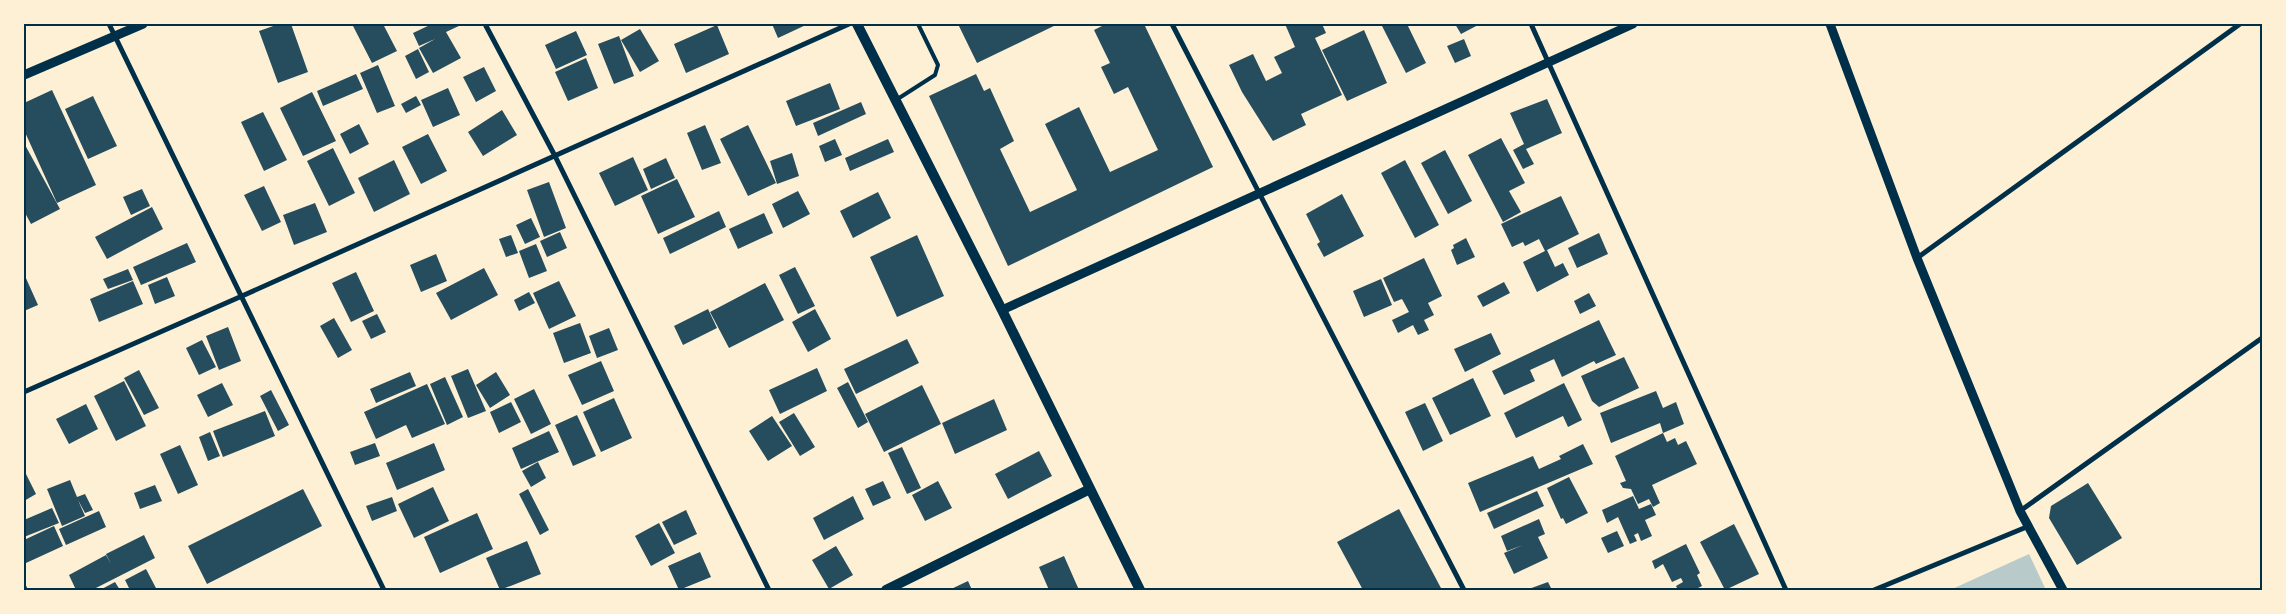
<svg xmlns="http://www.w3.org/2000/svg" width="2286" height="614" font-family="Rubik,sans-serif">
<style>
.green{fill:#b9caca}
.building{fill:#264d5e}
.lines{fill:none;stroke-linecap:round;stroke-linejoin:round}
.service{stroke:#003049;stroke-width:4}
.minor{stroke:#003049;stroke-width:5}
.tertiary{stroke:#003049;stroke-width:9}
.secondary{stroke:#003049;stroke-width:10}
.neatline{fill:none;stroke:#003049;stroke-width:2}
</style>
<rect width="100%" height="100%" fill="#fdf0d5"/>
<path class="green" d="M 2029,554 L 2046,590 L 1950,590 Z"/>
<path class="building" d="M 279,24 L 291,24 L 308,72 L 278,83 L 259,31 Z
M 352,24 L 383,24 L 397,51 L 372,63 Z
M 432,24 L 461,25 L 446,32 L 461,58 L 433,73 L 419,48 L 435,39 L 419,46 L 413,33 Z
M 772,24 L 808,24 L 778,38 Z
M 958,24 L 1058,24 L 977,63 Z
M 1106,24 L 1144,24 L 1213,167 L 1008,266 L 929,96 L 976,74 L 984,91 L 990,88 L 1014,141 L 1000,149 L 1030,212 L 1077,190 L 1045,124 L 1079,107 L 1110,172 L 1158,150 L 1128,87 L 1114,94 L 1101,67 L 1110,63 L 1094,30 Z
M 1285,24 L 1322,24 L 1326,33 L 1315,38 L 1342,95 L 1301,114 L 1306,125 L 1273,141 L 1242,92 L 1229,65 L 1253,54 L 1266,81 L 1282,73 L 1274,57 L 1295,47 Z
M 1381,24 L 1407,24 L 1426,63 L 1406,73 Z
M 1455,24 L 1480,24 L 1461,34 Z
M 717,25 L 729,54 L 686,73 L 674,44 Z
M 640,29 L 659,61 L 640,72 L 621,40 Z
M 1364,30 L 1387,83 L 1347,101 L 1322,50 Z
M 576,31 L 587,55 L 556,69 L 545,45 Z
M 619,36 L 634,76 L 614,84 L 598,44 Z
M 1464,39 L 1471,56 L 1455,63 L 1447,46 Z
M 418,49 L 429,72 L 416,79 L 405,56 Z
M 586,58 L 598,88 L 568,101 L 555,72 Z
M 378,65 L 395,106 L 377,113 L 360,73 Z
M 484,67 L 496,91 L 476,102 L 463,77 Z
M 356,74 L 363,89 L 323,106 L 317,91 Z
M 830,83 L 840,109 L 796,126 L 786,101 Z
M 448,88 L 460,115 L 433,127 L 421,100 Z
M 52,90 L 96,185 L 57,203 L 24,130 L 24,103 Z
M 312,92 L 336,141 L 303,156 L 280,108 Z
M 93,96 L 117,146 L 88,159 L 65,109 Z
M 416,96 L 421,105 L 406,113 L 401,104 Z
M 1547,99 L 1562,133 L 1526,149 L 1534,164 L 1523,169 L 1513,150 L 1524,144 L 1510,113 Z
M 861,102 L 866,114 L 818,136 L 813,123 Z
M 502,110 L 517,135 L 483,156 L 468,132 Z
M 263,112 L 287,160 L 264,171 L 241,122 Z
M 359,124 L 369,144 L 350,154 L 340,134 Z
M 705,125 L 721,163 L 702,170 L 687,133 Z
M 748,125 L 776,183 L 748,196 L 720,139 Z
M 428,134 L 447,171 L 421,184 L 402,147 Z
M 1501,138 L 1525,183 L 1509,191 L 1521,212 L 1503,222 L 1468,155 Z
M 835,139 L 842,155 L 825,162 L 819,146 Z
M 888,139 L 894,152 L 850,171 L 845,158 Z
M 24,143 L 60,209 L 31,224 L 24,211 Z
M 333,148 L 355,193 L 329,206 L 307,161 Z
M 1445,150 L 1472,201 L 1448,214 L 1421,163 Z
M 792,153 L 799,176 L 777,184 L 770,161 Z
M 633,157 L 648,190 L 615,206 L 599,173 Z
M 666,158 L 675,178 L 651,189 L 643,169 Z
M 394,160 L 410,194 L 374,212 L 358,178 Z
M 1405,160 L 1439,225 L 1415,238 L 1381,173 Z
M 677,179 L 695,217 L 658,234 L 641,196 Z
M 549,182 L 566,228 L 544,237 L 527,190 Z
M 264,186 L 281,222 L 262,231 L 244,195 Z
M 142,189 L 150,206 L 131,215 L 123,197 Z
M 798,191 L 810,214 L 783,228 L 772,204 Z
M 878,192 L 891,218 L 853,238 L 840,211 Z
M 1342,194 L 1364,236 L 1324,257 L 1317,244 L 1320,242 L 1306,214 Z
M 1561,196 L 1579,234 L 1547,250 L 1555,267 L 1563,263 L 1569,275 L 1537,292 L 1523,262 L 1545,251 L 1539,239 L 1525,246 L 1523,242 L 1512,247 L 1501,224 Z
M 315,203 L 327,232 L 294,245 L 283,215 Z
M 152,207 L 163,229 L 107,259 L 95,237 Z
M 719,211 L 726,227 L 670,254 L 663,238 Z
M 764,213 L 773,233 L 738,249 L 729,229 Z
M 531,218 L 540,237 L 525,244 L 516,225 Z
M 560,232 L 567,248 L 547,257 L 540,241 Z
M 1599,233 L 1608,254 L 1577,268 L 1568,248 Z
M 511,235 L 518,253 L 506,257 L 499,239 Z
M 917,235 L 944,296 L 897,317 L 870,257 Z
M 1466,238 L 1475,257 L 1457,265 L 1451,250 L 1454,248 L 1453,245 Z
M 187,243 L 196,262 L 141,285 L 133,267 Z
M 536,244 L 547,271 L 529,278 L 519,251 Z
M 436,254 L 447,281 L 421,292 L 410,265 Z
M 1424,258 L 1442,296 L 1428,303 L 1434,315 L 1424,320 L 1429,330 L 1418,335 L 1413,325 L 1398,333 L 1392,320 L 1409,312 L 1402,299 L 1394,302 L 1383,278 Z
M 795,267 L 815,306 L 798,314 L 779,275 Z
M 484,268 L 498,295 L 451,320 L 436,293 Z
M 128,269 L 133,280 L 108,289 L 103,279 Z
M 356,272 L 374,311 L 351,322 L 332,283 Z
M 25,276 L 38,305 L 24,311 L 24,277 Z
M 167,277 L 175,296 L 155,304 L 148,285 Z
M 1381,279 L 1392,305 L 1364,317 L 1353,291 Z
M 133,281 L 143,304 L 99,322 L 90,299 Z
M 559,281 L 576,316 L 549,329 L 533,293 Z
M 1504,282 L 1510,293 L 1483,307 L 1477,296 Z
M 765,283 L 784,320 L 729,348 L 710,312 Z
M 529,292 L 535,303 L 519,311 L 514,300 Z
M 1589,293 L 1596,306 L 1580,314 L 1574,301 Z
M 708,309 L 717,328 L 683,345 L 674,326 Z
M 815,309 L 831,339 L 808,352 L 792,322 Z
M 377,314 L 386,332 L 371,339 L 362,321 Z
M 334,318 L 352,350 L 338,358 L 320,326 Z
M 1599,320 L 1616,355 L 1596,364 L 1594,361 L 1562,377 L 1554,359 L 1530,370 L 1535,381 L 1504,395 L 1492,371 Z
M 580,323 L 591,353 L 564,363 L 553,333 Z
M 228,327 L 241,361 L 219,370 L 206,336 Z
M 609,328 L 618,350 L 597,358 L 589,336 Z
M 1491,333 L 1501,354 L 1465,372 L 1454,349 Z
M 907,339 L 919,363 L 856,394 L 844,369 Z
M 202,340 L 216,367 L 199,375 L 186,348 Z
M 1624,357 L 1639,388 L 1599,407 L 1592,401 L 1581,376 Z
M 601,361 L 614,391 L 582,405 L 568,375 Z
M 817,368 L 827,391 L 780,414 L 769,390 Z
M 468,369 L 486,411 L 468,418 L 451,376 Z
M 139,370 L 159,408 L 144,415 L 124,378 Z
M 410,372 L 416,386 L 376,403 L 370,389 Z
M 496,372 L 510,395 L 490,408 L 476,385 Z
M 445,377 L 463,417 L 447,425 L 430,384 Z
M 1473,378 L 1491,416 L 1450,435 L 1432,398 Z
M 124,381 L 146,426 L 116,441 L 94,396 Z
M 848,382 L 868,422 L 858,428 L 837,388 Z
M 222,383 L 233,405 L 208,417 L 197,395 Z
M 1564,383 L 1582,420 L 1568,427 L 1563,416 L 1516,438 L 1504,413 Z
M 427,384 L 445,424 L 412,438 L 406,425 L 376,439 L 364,412 Z
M 922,385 L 941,424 L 884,452 L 865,414 Z
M 534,389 L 551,424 L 531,434 L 514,399 Z
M 271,390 L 289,425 L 278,431 L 260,396 Z
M 1656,391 L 1663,408 L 1676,402 L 1684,424 L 1663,433 L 1660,423 L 1611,443 L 1600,413 Z
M 614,398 L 632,438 L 601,452 L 583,412 Z
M 994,399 L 1007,430 L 955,454 L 942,423 Z
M 511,402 L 521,422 L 499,433 L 490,412 Z
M 1425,403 L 1443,441 L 1423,451 L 1405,412 Z
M 86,404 L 98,429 L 69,444 L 56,419 Z
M 265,411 L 275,436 L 223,457 L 213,431 Z
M 794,413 L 815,447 L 800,456 L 779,422 Z
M 577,415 L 596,456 L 573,466 L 555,425 Z
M 772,416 L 792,446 L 768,461 L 749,431 Z
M 549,431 L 559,452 L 521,469 L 512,448 Z
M 210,432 L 220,456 L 208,461 L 199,437 Z
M 1663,433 L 1667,442 L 1675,438 L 1678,445 L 1686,441 L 1697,464 L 1652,485 L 1660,503 L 1653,507 L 1649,499 L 1638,504 L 1631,489 L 1623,488 L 1620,483 L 1626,481 L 1615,456 Z
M 375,443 L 380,456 L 355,465 L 350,452 Z
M 434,443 L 445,470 L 397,490 L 386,463 Z
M 1583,444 L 1593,464 L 1480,512 L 1468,483 L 1533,456 L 1539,469 L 1561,459 L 1559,456 Z
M 180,445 L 198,485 L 178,494 L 160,454 Z
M 902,447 L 921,488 L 907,494 L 888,453 Z
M 1039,451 L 1052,476 L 1008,499 L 995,474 Z
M 538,462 L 546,478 L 531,487 L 522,471 Z
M 24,470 L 36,494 L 24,501 Z
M 1569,477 L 1588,513 L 1566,524 L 1563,518 L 1561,519 L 1547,488 Z
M 70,480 L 77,497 L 85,494 L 93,510 L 85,513 L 78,500 L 85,516 L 62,526 L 47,489 Z
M 883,481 L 891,498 L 873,506 L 865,489 Z
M 938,481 L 952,508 L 925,521 L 912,495 Z
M 2088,483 L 2122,538 L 2077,565 L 2049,518 L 2051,506 Z
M 155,485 L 162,501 L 140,509 L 134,493 Z
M 433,487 L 449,521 L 414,538 L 398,504 Z
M 303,489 L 322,526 L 207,584 L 188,546 Z
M 528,489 L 549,530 L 540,535 L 519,494 Z
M 1537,491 L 1544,506 L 1494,529 L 1487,513 Z
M 853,496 L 864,519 L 824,540 L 813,518 Z
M 1633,496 L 1639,509 L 1651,504 L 1656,515 L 1645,520 L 1652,536 L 1641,541 L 1638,533 L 1634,535 L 1637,541 L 1630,544 L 1618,517 L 1607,523 L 1602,510 Z
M 392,497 L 397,511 L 372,521 L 366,506 Z
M 52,508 L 59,523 L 24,537 L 24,520 Z
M 1399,509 L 1442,590 L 1363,590 L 1337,542 Z
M 686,510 L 697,534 L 674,545 L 662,522 Z
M 99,511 L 106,527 L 66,545 L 59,529 Z
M 477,513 L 493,549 L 440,573 L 424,537 Z
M 1539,519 L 1545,534 L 1538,537 L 1548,558 L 1514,574 L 1504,553 L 1523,545 L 1507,551 L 1501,536 Z
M 659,523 L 675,553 L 651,566 L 635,536 Z
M 1734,524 L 1759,574 L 1725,590 L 1700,542 Z
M 54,526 L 63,546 L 26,563 L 24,540 Z
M 1617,531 L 1624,546 L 1608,553 L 1601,538 Z
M 144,535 L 155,558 L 92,590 L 76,590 L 69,575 L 106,555 L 111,564 L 106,554 Z
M 527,541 L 541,574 L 500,590 L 486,558 Z
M 1686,544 L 1700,573 L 1697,575 L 1702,586 L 1694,590 L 1678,590 L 1676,586 L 1683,582 L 1681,578 L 1672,582 L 1663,564 L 1655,569 L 1652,561 Z
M 836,546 L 853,575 L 829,589 L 812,560 Z
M 700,552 L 711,577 L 679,590 L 668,566 Z
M 1064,556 L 1079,590 L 1049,590 L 1039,567 Z
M 146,569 L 157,590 L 130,590 L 125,580 Z
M 968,581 L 972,590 L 949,590 Z
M 115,582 L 120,590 L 100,590 Z
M 1548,582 L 1552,590 L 1526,590 Z"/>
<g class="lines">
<path class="service" d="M 896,100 L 935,75 L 938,65 L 918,24"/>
<path class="minor" d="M 109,24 L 384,590
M 485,24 L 555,156 L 769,590
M 1172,24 L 1464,590
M 1531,24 L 1786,590
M 1917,258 L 2240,24
M 24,392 L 242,296 L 849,24
M 2020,511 L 2262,338
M 24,587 L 25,590
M 1874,590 L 2029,526"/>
<path class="tertiary" d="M 1830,24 L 1917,258 L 2020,511 L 2063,590
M 24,75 L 143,24
M 1002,310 L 1633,24"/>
<path class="secondary" d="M 857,24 L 1002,310 L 1140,590
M 886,590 L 1090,489"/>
</g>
<rect width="2286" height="614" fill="none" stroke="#fdf0d5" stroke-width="50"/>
<rect x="25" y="25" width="2236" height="564" class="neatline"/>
</svg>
